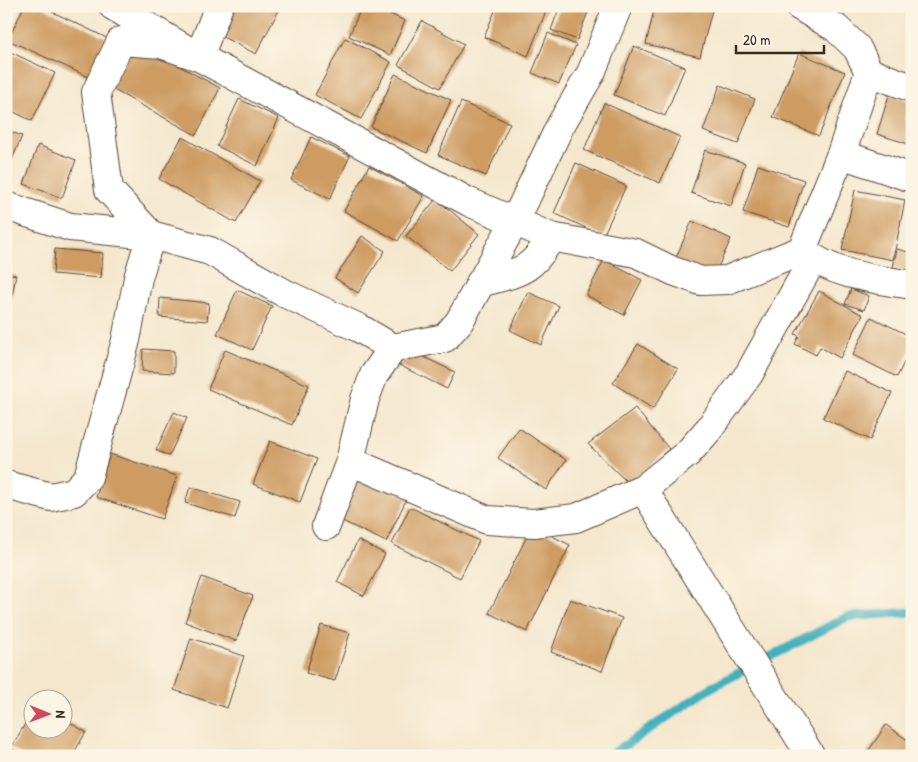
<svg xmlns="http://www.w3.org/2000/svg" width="918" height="762" font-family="'Patrick Hand',sans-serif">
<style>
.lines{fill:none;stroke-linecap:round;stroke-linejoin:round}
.stream{stroke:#42b1bd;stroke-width:9}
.building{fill:#ce9c63}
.minor-casing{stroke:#574638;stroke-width:30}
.minor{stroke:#fff;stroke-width:28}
</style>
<rect width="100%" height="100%" fill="#fcf5e5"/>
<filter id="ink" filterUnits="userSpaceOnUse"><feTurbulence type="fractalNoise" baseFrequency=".02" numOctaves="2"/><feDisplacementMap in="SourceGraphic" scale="10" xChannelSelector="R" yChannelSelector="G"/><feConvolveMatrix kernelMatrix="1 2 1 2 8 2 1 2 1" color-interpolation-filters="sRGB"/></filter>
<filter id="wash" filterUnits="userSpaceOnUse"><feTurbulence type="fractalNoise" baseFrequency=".0096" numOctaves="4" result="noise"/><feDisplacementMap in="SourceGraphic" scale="20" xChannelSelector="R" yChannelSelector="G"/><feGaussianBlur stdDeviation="1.12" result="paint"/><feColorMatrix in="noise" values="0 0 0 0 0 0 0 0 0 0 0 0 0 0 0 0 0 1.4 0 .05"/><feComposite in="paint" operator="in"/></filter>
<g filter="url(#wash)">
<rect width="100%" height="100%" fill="#f4e7cd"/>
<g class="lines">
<path class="stream" d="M 609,756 L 712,687 L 847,617 L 912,612"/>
</g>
<g id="blocks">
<path class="building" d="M 24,6 L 40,6 L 111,40 L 93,79 L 8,40 Z
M 226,6 L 281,6 L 256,54 L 213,32 Z
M 362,6 L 373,6 L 405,21 L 390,55 L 349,36 Z
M 497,6 L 548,6 L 528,56 L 484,37 Z
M 560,6 L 590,7 L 577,40 L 551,30 Z
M 655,6 L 713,6 L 700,57 L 646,44 Z
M 422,21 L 464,44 L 440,88 L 398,65 Z
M 548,33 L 576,45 L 559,84 L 532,73 Z
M 345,38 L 391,62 L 361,119 L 315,95 Z
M 135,42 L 220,88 L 196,135 L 110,88 Z
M 634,46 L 685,67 L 665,116 L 614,95 Z
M 6,50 L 55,73 L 32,121 L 6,108 Z
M 799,53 L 845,72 L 819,136 L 773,117 Z
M 395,74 L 451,100 L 427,153 L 371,127 Z
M 720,85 L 755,99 L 738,144 L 703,131 Z
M 889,95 L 912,101 L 912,145 L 877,134 Z
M 239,99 L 279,118 L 257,166 L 217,146 Z
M 461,102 L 510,123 L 486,176 L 438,155 Z
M 604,103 L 680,137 L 660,183 L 584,150 Z
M 6,130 L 22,136 L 6,174 Z
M 182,137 L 260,181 L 236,223 L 159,179 Z
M 311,137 L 350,156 L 330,199 L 291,180 Z
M 38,145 L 76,160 L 62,198 L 24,184 Z
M 705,150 L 745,163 L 731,206 L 691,193 Z
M 576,163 L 626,186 L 603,236 L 554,213 Z
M 758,165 L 804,180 L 789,227 L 743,212 Z
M 369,166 L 424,196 L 398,241 L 344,211 Z
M 855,190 L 905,200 L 893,260 L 842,250 Z
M 436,199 L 479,234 L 450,271 L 406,236 Z
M 692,221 L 731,239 L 713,278 L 675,260 Z
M 362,236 L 385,251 L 358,293 L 335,278 Z
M 55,249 L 103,253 L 101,278 L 53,274 Z
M 897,249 L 912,253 L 910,271 L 893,267 Z
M 604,260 L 642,280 L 624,315 L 586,295 Z
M 6,273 L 16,275 L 7,322 L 6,322 Z
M 851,289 L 869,296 L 864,310 L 845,304 Z
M 237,290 L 272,306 L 252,350 L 217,334 Z
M 819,291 L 863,315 L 840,358 L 820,347 L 816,355 L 795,344 L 799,336 L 795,334 Z
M 528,292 L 559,306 L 541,345 L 510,330 Z
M 160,298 L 209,303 L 207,321 L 159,317 Z
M 871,317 L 912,337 L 912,346 L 897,377 L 853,355 Z
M 638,344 L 678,369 L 653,409 L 613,383 Z
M 143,349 L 174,351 L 174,373 L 142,371 Z
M 407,349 L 455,372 L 447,389 L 399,365 Z
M 225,350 L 309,385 L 292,425 L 208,389 Z
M 845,371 L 892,393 L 870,440 L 823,418 Z
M 635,408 L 669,449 L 629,484 L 588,444 Z
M 174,412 L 187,418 L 169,456 L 156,450 Z
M 519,428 L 566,460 L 546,490 L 498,458 Z
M 270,441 L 317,459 L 300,502 L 253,484 Z
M 110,454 L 177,476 L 162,519 L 96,497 Z
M 360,475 L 407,498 L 386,542 L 338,519 Z
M 190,487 L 240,502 L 235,518 L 185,503 Z
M 410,507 L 479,541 L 460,578 L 392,544 Z
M 532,526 L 570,545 L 527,632 L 489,613 Z
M 358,540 L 385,554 L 364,596 L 337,582 Z
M 202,577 L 253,596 L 236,641 L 185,622 Z
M 570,599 L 622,618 L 602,671 L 551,652 Z
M 321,625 L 350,633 L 335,681 L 306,673 Z
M 191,638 L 244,656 L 227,708 L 174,690 Z
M 32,712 L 32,730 L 62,730 L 62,718 L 86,732 L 72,756 L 24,756 L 11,748 Z
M 886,725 L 912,743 L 912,756 L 865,756 Z"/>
</g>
</g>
<g filter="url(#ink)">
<use href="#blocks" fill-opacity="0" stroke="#574638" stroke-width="1"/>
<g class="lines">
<defs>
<path id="minor" d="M 113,6 L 199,57 L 469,202 L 551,237 L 636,253 L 673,271 L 701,281 L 727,280 L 802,250
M 799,6 L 836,28 L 857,48 L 869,72 L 841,154 L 802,250 C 832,275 874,279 912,285
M 869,72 L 912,88
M 841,154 L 912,178
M 6,206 L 70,227 L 151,235 L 210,251 L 286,294 L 359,328 L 393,348 L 445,338 L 459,322 L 515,221 L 560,126 L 591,73 L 618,6
M 480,283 C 517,272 531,274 551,237
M 350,461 L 487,520 L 534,523 L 576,518 L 643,489 L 688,453 L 709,429 L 749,374 L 813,259
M 6,485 L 51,497 L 74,492 L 88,477 L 126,340 L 138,278 L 151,235 L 109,190 L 96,92 L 121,41 L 161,44 L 199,57 L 219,6
M 643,489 L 811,756
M 326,526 L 350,461 L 365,399 L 374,375 L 393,348"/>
</defs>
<use href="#minor" class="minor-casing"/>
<use href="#minor" class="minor"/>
</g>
</g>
<rect width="918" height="762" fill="none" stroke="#fcf5e5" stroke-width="25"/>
<g transform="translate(48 714) rotate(91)"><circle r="24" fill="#fcf5e5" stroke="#afa495"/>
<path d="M0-4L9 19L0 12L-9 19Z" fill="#d1495b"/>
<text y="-8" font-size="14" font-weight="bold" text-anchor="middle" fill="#3b2a1e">N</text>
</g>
<path d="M736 45v8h88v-8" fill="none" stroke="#3b2a1e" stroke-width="2.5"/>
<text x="743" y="45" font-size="15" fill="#3b2a1e" stroke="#fcf5e5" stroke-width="4" paint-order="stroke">20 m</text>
</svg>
